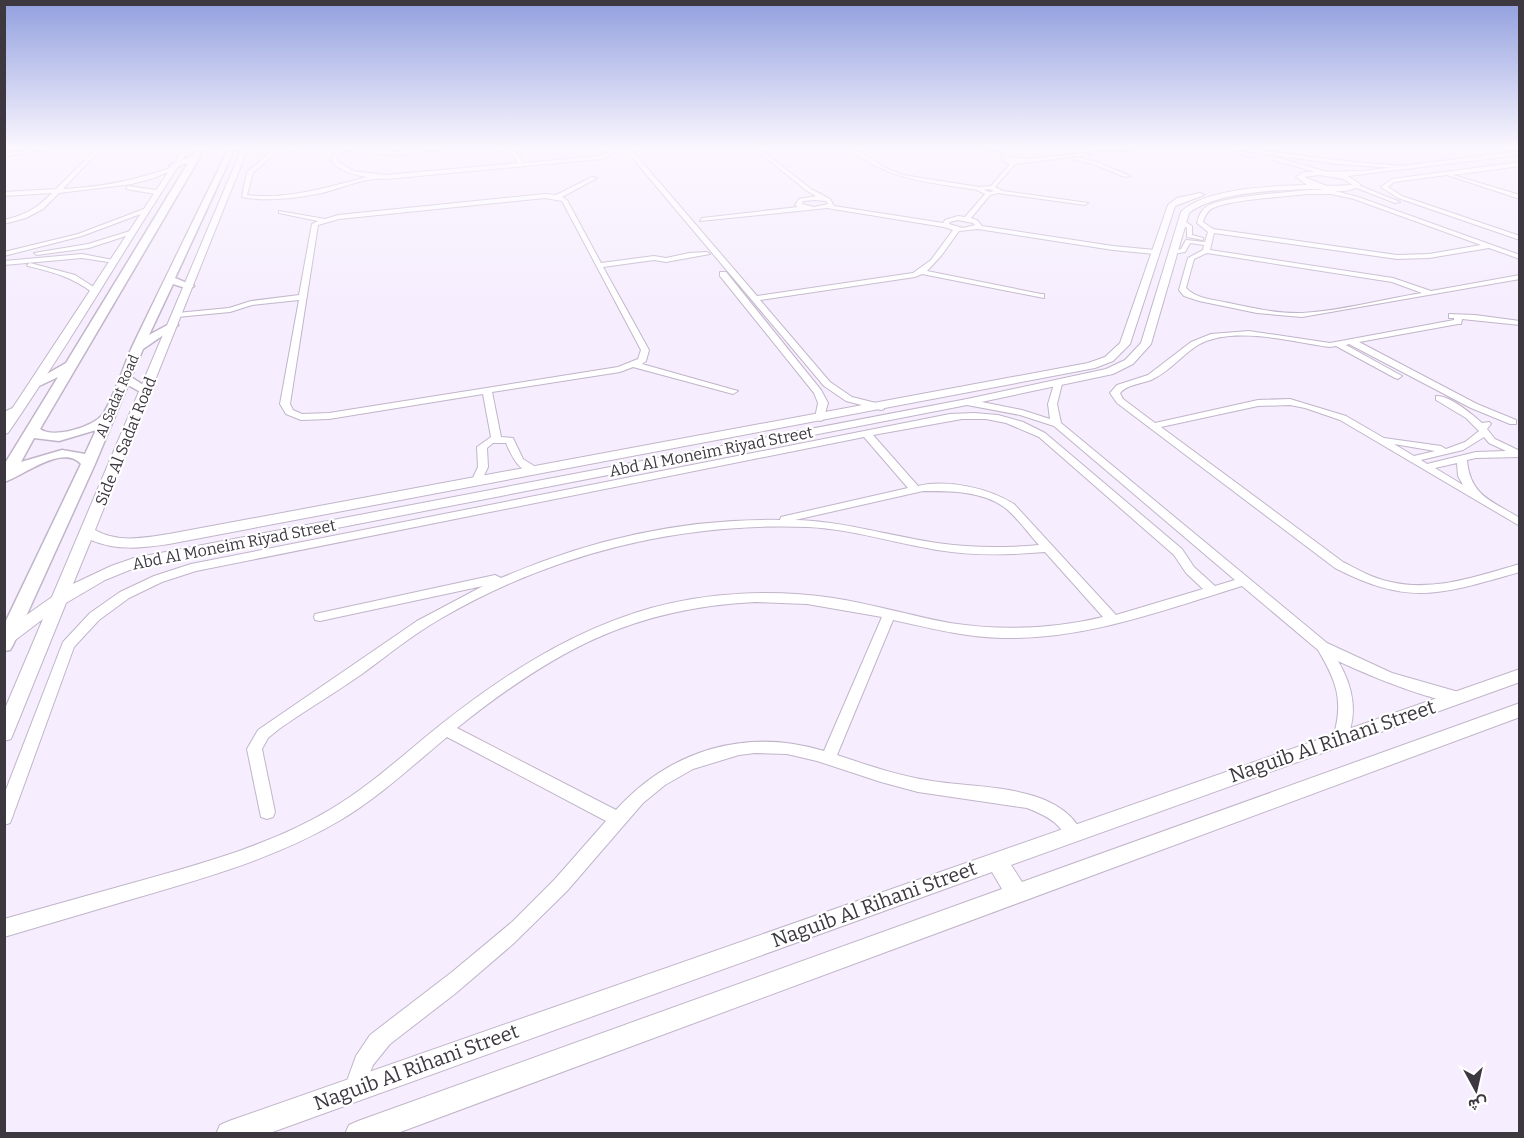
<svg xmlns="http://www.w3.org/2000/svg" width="1524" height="1138" font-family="Bitter,Vazirmatn,serif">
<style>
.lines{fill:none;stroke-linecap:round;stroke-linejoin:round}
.minor-casing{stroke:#c1b5c9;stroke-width:2}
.tertiary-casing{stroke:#c1b5c9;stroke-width:2}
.secondary-casing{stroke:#c1b5c9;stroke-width:3}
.minor{fill:#fff;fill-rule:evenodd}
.tertiary{fill:#fff;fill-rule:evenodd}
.secondary{fill:#fff;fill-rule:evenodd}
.labels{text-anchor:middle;stroke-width:4.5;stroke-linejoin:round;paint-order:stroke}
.far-street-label{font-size:14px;fill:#3d3840;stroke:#fff}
.street-label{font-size:16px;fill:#3d3840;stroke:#fff}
.near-street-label{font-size:20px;fill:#3d3840;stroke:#fff}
</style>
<rect width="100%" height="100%" fill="#f6edfe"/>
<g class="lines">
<defs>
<path id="minor" d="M 39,148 L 50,148 L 4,157 L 4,154 Z
M 91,148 L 96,148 L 97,153 L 63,189 C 101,187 133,181 170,168 L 173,170 L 154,178 L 132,184 L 59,193 L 43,209 L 26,218 L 4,224 L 4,220 C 25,215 38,208 52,193 L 4,196 L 4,192 L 56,189 L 92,153 Z
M 273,148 L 279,150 L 253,173 L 247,195 C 287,200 329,187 367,177 C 353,175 341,171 331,161 L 334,154 L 339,150 L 324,148 L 397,151 L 453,148 L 397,155 L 345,151 L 338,156 L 337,161 L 353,171 L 386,175 L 518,163 L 513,155 L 498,148 C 510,148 517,152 523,163 L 600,156 L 608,152 L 605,148 L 610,148 L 614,153 L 601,159 L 386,179 C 364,177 343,188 322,193 C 297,198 267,202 242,197 L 247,172 L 271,152 L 243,154 L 240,152 Z
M 280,148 L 295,148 L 292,150 Z
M 624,148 L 630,148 L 757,296 L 913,273 L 931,260 L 953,230 L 944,227 L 827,208 L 700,221 L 702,218 L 798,207 L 795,205 L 799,199 L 816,196 L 807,191 L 754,148 L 759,148 L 811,189 L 830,199 L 834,206 L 943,223 L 945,220 L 958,216 L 965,217 L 985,194 L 977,190 C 929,182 888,181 849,148 L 854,148 L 886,168 L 903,175 L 979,187 L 991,186 L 1010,164 L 1003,161 L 1005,158 L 985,148 C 995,148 1001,156 1010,157 C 1016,158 1020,158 1026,159 L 1143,148 L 1015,164 L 995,187 L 1003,191 L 1088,203 L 1085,205 L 998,193 L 990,195 L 971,218 L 977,220 L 982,226 L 1113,246 L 1155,250 L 1158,252 L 1155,254 L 1113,250 L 978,229 L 959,231 L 941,256 L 927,271 L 1041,294 L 1044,294 L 1044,298 L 922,274 L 915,277 L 760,300 L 830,382 L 852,397 L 884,405 L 884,409 L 881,410 L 846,401 L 824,386 ZM 989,189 L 994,191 L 989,192 L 984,190 ZM 815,200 L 826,201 L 828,204 L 814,207 L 802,204 L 803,201 ZM 958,220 L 973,223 L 975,225 L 963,228 L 949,224 L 950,222 Z
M 1227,148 L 1234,148 L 1254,156 L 1249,157 Z
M 1243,148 L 1336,160 L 1413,167 L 1410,169 L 1336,164 L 1245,151 Z
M 1077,157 L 1097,162 L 1130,176 L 1125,177 L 1093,164 L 1075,160 Z
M 1275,157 L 1328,172 L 1329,173 L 1326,175 L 1273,160 Z
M 1520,162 L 1520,166 L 1453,175 L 1520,195 L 1520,199 L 1447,175 L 1394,182 L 1388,187 L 1402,196 L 1520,236 L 1520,240 L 1398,198 L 1381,187 L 1392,179 Z
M 592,177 L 597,178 L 562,197 L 567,200 L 601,263 L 654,256 L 666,258 L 689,253 L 707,252 L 710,254 L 666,262 L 654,260 L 603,267 L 649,350 L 646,361 L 642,364 L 738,391 L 733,394 L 633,367 L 620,372 L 492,392 L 501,437 L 513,438 L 523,459 L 539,469 L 540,471 L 539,473 C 520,475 512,457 506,443 L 493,443 L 487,448 L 488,467 L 481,482 L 480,484 L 472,484 L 471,482 L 478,467 L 477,447 L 491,437 L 483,394 L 329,419 L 301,420 L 286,414 L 280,404 L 299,300 L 252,305 L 230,312 L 177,317 L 173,315 L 177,313 L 229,308 L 251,301 L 299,295 L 312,224 L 318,221 L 279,213 L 279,211 L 325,219 L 338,215 L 545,194 L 556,195 ZM 545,198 L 562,201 L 641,350 L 638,359 L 618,367 L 329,413 L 302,414 L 293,410 L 290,404 L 318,225 L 339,219 Z
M 1354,185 L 1358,185 L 1400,202 L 1395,203 L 1354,187 Z
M 128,186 L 156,190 L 159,192 L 156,194 L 126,189 Z
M 1307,190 L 1331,190 L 1358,197 L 1520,255 L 1520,259 L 1489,248 L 1429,258 L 1397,259 L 1214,233 L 1210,250 L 1393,278 L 1431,291 L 1520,275 L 1520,279 L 1302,317 L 1257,313 L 1199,301 L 1184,296 L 1179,290 L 1188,258 L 1203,250 L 1204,245 L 1190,243 L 1185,252 L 1173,254 L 1170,252 L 1181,249 L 1186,240 L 1205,242 L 1208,232 L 1197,223 C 1199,216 1200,212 1206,207 C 1222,196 1284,193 1307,190 ZM 1307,194 L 1331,194 L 1354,199 L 1481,245 L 1429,254 L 1397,255 L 1213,229 L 1203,222 C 1205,216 1207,211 1213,208 C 1233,199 1284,197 1307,194 ZM 1207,253 L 1392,282 L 1422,293 C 1383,299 1341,311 1302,313 C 1276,314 1250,307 1224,302 C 1211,299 1195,298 1186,288 L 1194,259 Z
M 144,209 L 146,212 L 82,236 L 4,256 L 4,252 L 78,234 Z
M 1180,221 L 1184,221 L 1192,226 L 1192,235 L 1203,238 L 1203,240 L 1187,237 L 1187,228 L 1180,223 Z
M 130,231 L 133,233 L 132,234 L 89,248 L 37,255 L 34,253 L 88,244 Z
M 82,254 L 118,261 L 115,263 L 82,258 L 4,265 L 4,261 Z
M 30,263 L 75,275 L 100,291 L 93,293 C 73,277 52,272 28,266 L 27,265 Z
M 720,272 L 726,272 L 821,390 L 828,403 L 823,420 L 820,421 L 815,418 L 818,403 L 814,393 L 720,276 Z
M 1449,314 L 1475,315 L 1520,321 L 1520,325 L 1462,319 L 1461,324 L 1458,324 L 1359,342 L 1477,404 L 1516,420 L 1516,424 L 1510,424 L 1471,408 L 1349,344 L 1346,345 L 1402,376 L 1398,379 L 1395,378 L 1336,346 L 1330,347 C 1292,342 1233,325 1198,345 C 1182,355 1170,371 1153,379 C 1143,384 1127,384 1120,393 L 1123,399 L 1155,423 L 1258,400 L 1290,399 L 1346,416 L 1384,438 L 1441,446 L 1446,449 L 1465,442 L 1479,431 L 1466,418 L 1436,400 L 1436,396 C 1449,395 1472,414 1482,423 L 1489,422 L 1491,424 L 1487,429 L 1495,439 L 1520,451 L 1520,457 L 1476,458 L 1467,460 C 1470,496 1492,501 1520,518 L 1520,526 L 1340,420 L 1305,408 L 1290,405 L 1258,406 L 1161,427 L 1343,562 C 1359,570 1374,579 1391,582 C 1434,592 1478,576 1520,564 L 1520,572 C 1441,594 1411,607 1335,568 L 1117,403 L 1110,393 L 1117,385 L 1148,375 L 1191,342 L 1211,334 L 1249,331 L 1330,343 L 1454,320 L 1454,318 L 1449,318 ZM 1484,437 L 1489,443 L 1506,451 L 1476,452 L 1427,464 L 1421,460 L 1463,450 ZM 1394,444 L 1435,451 L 1414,456 ZM 1457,463 L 1458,476 L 1463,485 L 1435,468 Z
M 1058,381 L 1062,384 L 1057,404 L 1061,423 L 1327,643 L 1392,673 L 1462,693 L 1464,697 L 1462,701 C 1442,707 1359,671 1338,661 C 1353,686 1359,715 1345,742 L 1340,744 L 1335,742 L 1333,738 C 1344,701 1337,682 1318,650 L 1242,586 C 1164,610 1085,640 1002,638 C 965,637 929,628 893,620 L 837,755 C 867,765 896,775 926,780 C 973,789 1058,782 1082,833 L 1080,838 L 1074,840 C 1065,837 1062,829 1055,823 C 1047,816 1037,812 1027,808 L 918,792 L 881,782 L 817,761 L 787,754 L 755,753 L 739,755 L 693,769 L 665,785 L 643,803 L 567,891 L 513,944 L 456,993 L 390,1044 L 373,1065 L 361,1096 L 354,1099 L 347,1096 L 344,1089 L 356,1056 L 370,1035 L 452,972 L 512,922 L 555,879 L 606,821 L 447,737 C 412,766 378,798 339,821 C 276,858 205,878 136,898 C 92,911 48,924 4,937 L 4,919 C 48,907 92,894 136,882 C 203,863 271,845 331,809 C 370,786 404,754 439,726 C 503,675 571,631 651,608 C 709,592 773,589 833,598 C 873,604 911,616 950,623 C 1001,631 1053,629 1103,617 L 1045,552 C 1009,555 973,556 937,550 C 894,543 851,529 808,527 C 679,522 551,554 440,619 C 412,635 388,655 362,674 C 335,693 306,710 279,729 L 268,738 L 262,749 L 275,812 L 273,817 L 267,819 L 261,817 L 247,749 L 258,730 L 417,621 L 483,586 L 320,621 L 315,620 L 314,617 L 315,614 L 495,575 L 501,578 C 588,540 684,518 780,520 L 781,517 L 785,516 L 908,488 L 864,437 L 196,571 L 162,582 L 129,598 L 99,620 L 74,647 L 12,818 L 10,823 L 4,825 L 4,795 L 63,642 L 90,613 L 120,592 L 154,576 L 191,564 L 950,414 L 974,413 L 998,415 L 1023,422 L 1045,433 L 1182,549 L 1194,567 L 1215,586 L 1235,580 L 1054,426 L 1020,415 L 967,405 L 962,402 L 967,399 L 1022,410 L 1050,419 L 1048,404 L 1054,384 ZM 962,419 L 986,419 L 1006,423 L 1039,437 L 1174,555 L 1186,573 L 1203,589 L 1116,615 L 1014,504 C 988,488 948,479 918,486 L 873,435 ZM 923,491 C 950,491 982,491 1004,507 C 1017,517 1028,533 1039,545 C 1005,548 971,548 937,543 C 889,536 843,521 795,520 ZM 755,602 L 807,604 L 882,617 L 824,751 C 746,727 670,750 616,810 L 457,728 C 552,652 631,608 755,602 Z
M 19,405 L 24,408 L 22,410 L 4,419 L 4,412 Z"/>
<path id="tertiary" d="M 184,148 L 190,148 C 128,242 72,340 8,433 L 4,434 L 4,421 Z
M 242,148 L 248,148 L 95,530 C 118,543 144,538 169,534 L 1088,363 L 1105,357 L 1120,343 L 1168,205 L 1177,198 L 1200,193 L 1204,195 L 1175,206 L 1130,344 L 1113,361 L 1095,368 L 169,544 C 142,548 117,551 91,540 L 73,584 L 111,566 L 134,558 L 967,399 L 1106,369 L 1125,360 L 1141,343 L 1181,212 C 1205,188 1273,186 1307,185 L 1296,177 L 1304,172 L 1363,171 L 1520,151 L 1520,155 L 1348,176 L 1361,185 C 1345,196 1328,189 1311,189 C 1277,190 1216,192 1189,213 L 1151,344 L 1133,364 L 1113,374 L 967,405 L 137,567 L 105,580 L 66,603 L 13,734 L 11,739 L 4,741 L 4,711 L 43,619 L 14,641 L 4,642 L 4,631 L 52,597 ZM 1319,175 L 1344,179 L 1352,185 L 1327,186 L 1304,177 Z
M 1520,669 L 1520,682 L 1011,865 L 1022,882 L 1520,703 L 1520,717 L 395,1134 L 345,1134 L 349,1125 L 358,1121 L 1002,889 L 992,872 L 267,1134 L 216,1134 L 220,1125 L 229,1121 Z"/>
<path id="secondary" d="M 197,148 L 203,148 L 200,157 L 40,429 C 53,439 94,427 103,414 C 115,396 124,364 134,343 C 165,278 197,213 229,148 L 235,148 L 175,278 L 194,286 L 189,289 L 173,284 L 149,335 L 173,322 L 178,325 L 143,349 L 131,377 L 152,391 L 146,395 L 128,385 L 95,464 L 13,645 L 10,650 L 4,651 L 4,625 L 81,464 C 62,443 22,477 4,482 L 4,465 L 58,377 L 37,387 L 31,383 L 66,363 L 188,163 L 173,168 L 169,166 L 192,156 ZM 96,430 L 85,454 L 62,450 L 21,462 L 34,438 L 59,441 Z"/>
</defs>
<use href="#minor" class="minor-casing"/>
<use href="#tertiary" class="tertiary-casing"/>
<use href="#secondary" class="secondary-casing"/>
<use href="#minor" class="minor"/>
<use href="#tertiary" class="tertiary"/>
<use href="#secondary" class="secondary"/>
</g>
<linearGradient id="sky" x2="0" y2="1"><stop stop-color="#919fde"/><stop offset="0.48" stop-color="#fbf7ff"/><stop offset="1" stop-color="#fbf7ff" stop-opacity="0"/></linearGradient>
<rect width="1524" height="307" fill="url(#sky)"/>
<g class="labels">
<g class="far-street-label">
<text transform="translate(117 396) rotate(-67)" y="5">Al Sadat Road</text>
</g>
<g class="street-label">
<text transform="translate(125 441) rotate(-68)" y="6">Side Al Sadat Road</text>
<text transform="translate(711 451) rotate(-11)" y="6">Abd Al Moneim Riyad Street</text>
<text transform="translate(234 544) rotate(-11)" y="6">Abd Al Moneim Riyad Street</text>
</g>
<g class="near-street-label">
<text transform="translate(1332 741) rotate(-19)" y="7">Naguib Al Rihani Street</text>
<text transform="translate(874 904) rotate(-20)" y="7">Naguib Al Rihani Street</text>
<text transform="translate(416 1067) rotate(-20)" y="7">Naguib Al Rihani Street</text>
</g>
</g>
<rect width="1524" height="1138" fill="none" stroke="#3d3840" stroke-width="12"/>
<g transform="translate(1476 1090) rotate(172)" stroke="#ffffff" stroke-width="4.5" paint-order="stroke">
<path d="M0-4.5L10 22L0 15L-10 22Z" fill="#3d3840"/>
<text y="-9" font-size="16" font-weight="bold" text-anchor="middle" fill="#3d3840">ش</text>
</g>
</svg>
